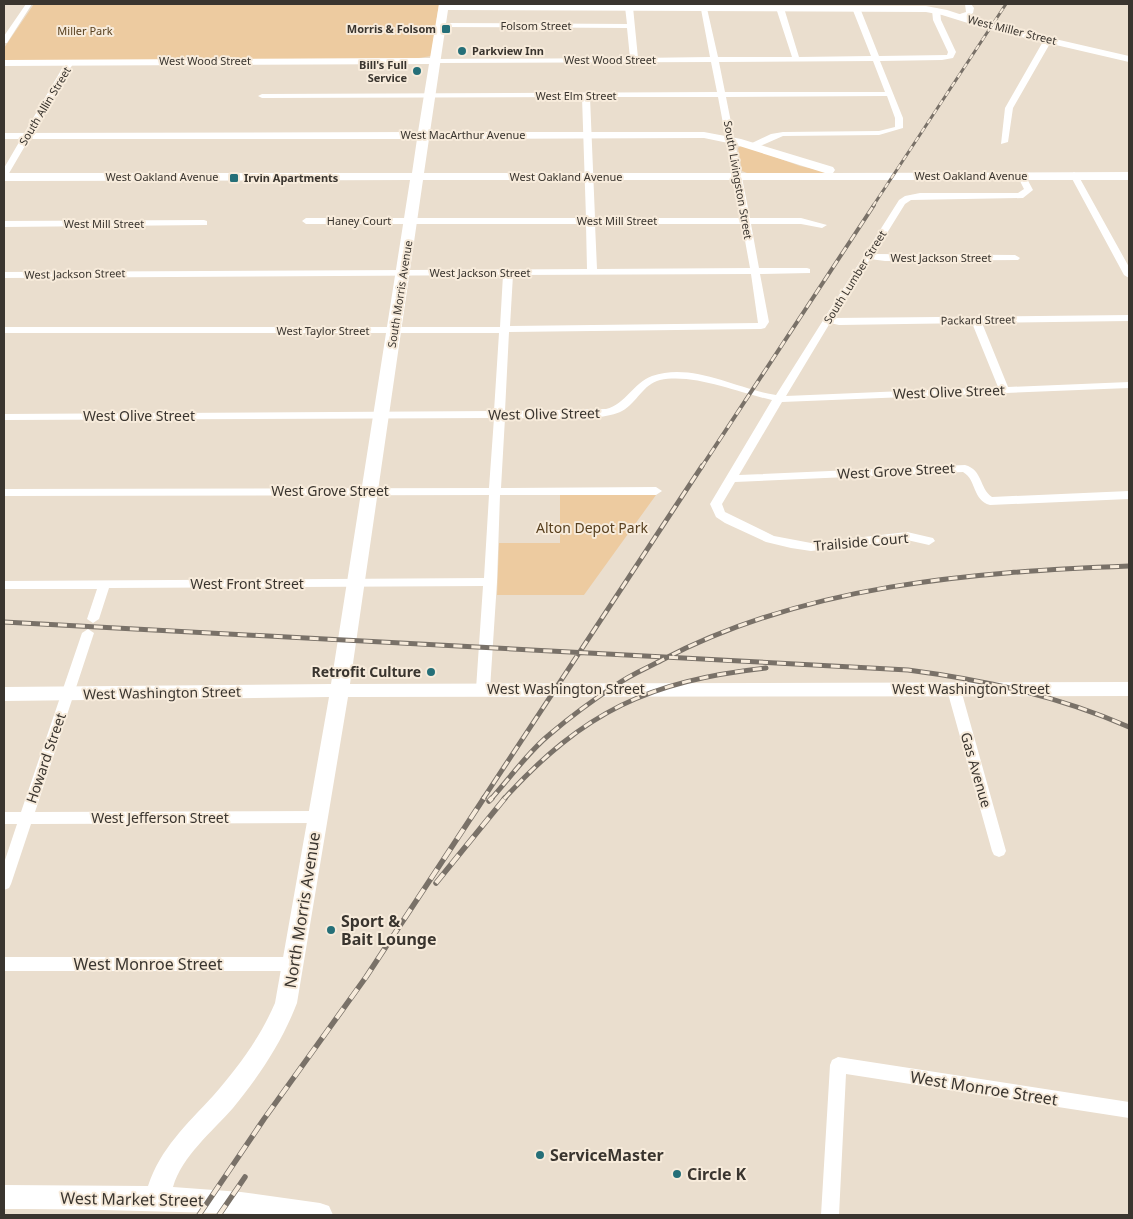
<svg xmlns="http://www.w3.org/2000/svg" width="1133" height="1219" font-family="'Noto Sans',sans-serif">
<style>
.green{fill:#edcba0}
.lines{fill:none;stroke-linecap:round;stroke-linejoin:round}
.street{fill:#fff;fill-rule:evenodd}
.secondary{fill:#fff;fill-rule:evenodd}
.rail-far3-casing{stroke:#797168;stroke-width:3}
.rail-far2-casing{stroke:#797168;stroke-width:4}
.rail-far1-casing{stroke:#797168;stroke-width:5}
.rail-casing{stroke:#797168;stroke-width:5.5}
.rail-far3{stroke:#f7ebdb;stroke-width:2;stroke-dasharray:5.5;stroke-linecap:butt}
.rail-far2{stroke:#f7ebdb;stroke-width:2.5;stroke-dasharray:8;stroke-linecap:butt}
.rail-far1{stroke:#f7ebdb;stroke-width:3;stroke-dasharray:9;stroke-linecap:butt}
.rail{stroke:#f7ebdb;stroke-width:4;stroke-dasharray:12;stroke-linecap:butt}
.poi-dot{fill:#256f78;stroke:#f7ebdb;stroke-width:2}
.labels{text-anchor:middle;stroke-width:4;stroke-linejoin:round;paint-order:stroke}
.far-street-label{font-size:11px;fill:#3a352f;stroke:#f7ebdb}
.far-poi-label{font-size:11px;font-weight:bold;fill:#3a352f;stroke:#f7ebdb;text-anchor:end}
.far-park-label{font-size:11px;fill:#58401f;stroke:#f7ebdb}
.street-label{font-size:14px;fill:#3a352f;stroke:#f7ebdb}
.park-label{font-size:14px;fill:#58401f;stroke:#f7ebdb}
.poi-label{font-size:14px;font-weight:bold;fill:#3a352f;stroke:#f7ebdb;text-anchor:end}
.near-street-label{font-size:16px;fill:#3a352f;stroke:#f7ebdb}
.near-poi-label{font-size:16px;font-weight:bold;fill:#3a352f;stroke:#f7ebdb;text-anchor:start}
</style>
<rect width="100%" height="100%" fill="#eadece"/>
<path class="green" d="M 34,4 L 439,4 L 431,56 L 419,58 L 4,61 L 4,48 Z
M 742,145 L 800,166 L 836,174 L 747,173 L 742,171 L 738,148 Z
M 560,495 L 656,495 L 584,595 L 497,595 L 499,543 L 560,543 Z"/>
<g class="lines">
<path class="street" d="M 26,4 L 32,4 L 7,43 L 4,43 L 4,36 Z
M 700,4 L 706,4 L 718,57 L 792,57 L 776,8 L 780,6 L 784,8 L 799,57 L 871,56 L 852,8 L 856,6 L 860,8 L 879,56 L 947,55 L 948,52 L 933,20 L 932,10 L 936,8 L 940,10 L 941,20 L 956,52 L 953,58 L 942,60 L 880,61 L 903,118 L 903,128 L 879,135 L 783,136 L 758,147 L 752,147 L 752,143 L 771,134 L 783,132 L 879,131 L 895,127 L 895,118 L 887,96 L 726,97 L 750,218 L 801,218 L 827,225 L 822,228 L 801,224 L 751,224 L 759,268 L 807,268 L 810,269 L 810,273 L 760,274 L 769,322 L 765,328 L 761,329 L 509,332 L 505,411 L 606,409 C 626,404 633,383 652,376 C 693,362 736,389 776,395 L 899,200 L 905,196 L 920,193 L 1018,193 L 1024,189 L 1017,175 L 1021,172 L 1024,173 L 1033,190 L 1023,198 L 911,200 L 905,204 L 874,254 L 1015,255 L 1020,258 L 1018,260 L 885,261 L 870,259 L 833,318 L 1129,315 L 1129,321 L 982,323 L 1008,387 L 1129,382 L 1129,388 L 782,402 L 739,475 L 965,465 C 983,470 979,488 992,497 L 1129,491 L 1129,499 L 990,505 C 972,500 977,480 963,472 L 735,482 L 722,504 L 725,512 L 774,536 L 811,543 L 907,532 L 933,538 L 935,541 L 929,545 L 907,540 L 811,551 L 791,548 L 766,542 L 725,523 L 716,517 L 710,504 L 772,400 C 739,393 694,373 660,380 C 643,384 637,403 622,411 C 599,423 533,418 505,418 L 501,488 L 656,487 L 662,491 L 656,495 L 500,495 L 497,582 L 490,689 L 488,692 L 478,692 L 476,689 L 483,586 L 109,588 L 99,619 L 93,623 L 87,619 L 97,589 L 4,589 L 4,581 L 484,578 L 489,495 L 4,496 L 4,489 L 489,488 L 494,418 L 4,420 L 4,414 L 494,411 L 499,333 L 4,333 L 4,327 L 500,327 L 503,275 L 4,278 L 4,272 L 587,269 L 586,224 L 306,224 L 302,221 L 306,218 L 586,218 L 582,97 L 262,98 L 258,96 L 262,94 L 717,92 L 711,62 L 436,63 L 432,61 L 436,59 L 630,58 L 627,28 L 441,27 L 437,25 L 441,23 L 627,24 L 625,7 L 629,5 L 633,7 L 638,58 L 710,57 ZM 873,61 L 885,92 L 725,92 L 719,62 ZM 590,97 L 718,97 L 741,218 L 595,218 ZM 595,224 L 742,224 L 750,268 L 597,269 ZM 751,274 L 758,323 L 510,326 L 513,275 ZM 830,323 L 839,325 L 972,323 L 998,387 L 786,396 Z
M 965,4 L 971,4 L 974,8 L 973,13 L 963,19 L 957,19 L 957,15 L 966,12 Z
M 1045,38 L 1052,40 L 1013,108 L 1008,142 L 1001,144 L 1005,108 Z
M 67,60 L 74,62 L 8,175 L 4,178 L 4,168 Z
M 1074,172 L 1078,175 L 1129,267 L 1129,278 L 1124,275 L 1070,175 Z
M 204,220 L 207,221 L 207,225 L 4,227 L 4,221 Z
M 88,629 L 94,633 L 35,812 L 317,811 L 322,813 L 324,817 L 322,821 L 317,823 L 31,824 L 11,884 L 9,888 L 4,890 L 4,863 L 17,824 L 4,824 L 4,812 L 21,812 L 82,633 Z
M 954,685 L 959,687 L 961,690 L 1006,851 L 1004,855 L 999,857 L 994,855 L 992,851 L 947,690 L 949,687 Z
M 4,957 L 293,957 L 299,959 L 301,964 L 299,969 L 293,971 L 4,971 Z
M 838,1057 L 1129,1102 L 1129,1118 L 846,1074 L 839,1215 L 821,1215 L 830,1065 L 832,1060 Z"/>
<path class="secondary" d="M 439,4 L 926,6 L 947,10 L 990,24 L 1129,56 L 1129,62 L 987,29 L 942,15 L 926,12 L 448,10 L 430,132 L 704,132 L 741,139 L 833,167 L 835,170 L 833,173 L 1129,172 L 1129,180 L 423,180 L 350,684 L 1129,682 L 1129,696 L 348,697 L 297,1003 C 282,1042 260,1075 233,1108 C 212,1132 182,1156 173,1187 L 241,1192 L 320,1203 L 329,1206 L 333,1215 C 223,1215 114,1208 4,1209 L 4,1185 L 148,1186 C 160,1149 187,1124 213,1096 C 238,1067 260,1038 275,1003 L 329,697 L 4,701 L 4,687 L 331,684 L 410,180 L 4,181 L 4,173 L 412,173 L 417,139 L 4,139 L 4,133 L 418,132 L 429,64 L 4,66 L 4,60 L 430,58 ZM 704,138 L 733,144 L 825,173 L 424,173 L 429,139 Z"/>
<defs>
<path id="rail-far3" d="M 873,206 L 1006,4"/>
<path id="rail-far2" d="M 701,468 L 874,205"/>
<path id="rail-far1" d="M 4,622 L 908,670 C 985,680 1058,696 1129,727
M 483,799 L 702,466
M 491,799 C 510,778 528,752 549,735 C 570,717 593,700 616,685 C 630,675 647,668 662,660 C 805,585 971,572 1129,566
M 504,799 C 584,711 649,681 766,668"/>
<path id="rail" d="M 489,801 L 492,798
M 436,883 L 505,798
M 199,1215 L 264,1119 L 366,977 L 484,798
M 219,1215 L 245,1177"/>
</defs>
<use href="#rail-far3" class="rail-far3-casing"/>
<use href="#rail-far2" class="rail-far2-casing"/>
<use href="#rail-far1" class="rail-far1-casing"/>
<use href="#rail" class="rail-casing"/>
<use href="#rail-far3" class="rail-far3"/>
<use href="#rail-far2" class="rail-far2"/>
<use href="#rail-far1" class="rail-far1"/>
<use href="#rail" class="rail"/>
</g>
<g class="poi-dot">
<rect x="441" y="24" width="10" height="10" rx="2.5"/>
<circle cx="462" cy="51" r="5"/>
<circle cx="417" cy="71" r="5"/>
<rect x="229" y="173" width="10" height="10" rx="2.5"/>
<circle cx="431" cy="672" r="5"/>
<circle cx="331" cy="930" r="5"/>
<circle cx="540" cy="1155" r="5"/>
<circle cx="677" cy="1174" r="5"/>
</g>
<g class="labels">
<g class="far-street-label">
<text x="536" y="30">Folsom Street</text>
<text transform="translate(1012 30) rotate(14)" y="4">West Miller Street</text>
<text x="610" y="64">West Wood Street</text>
<text x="205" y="65">West Wood Street</text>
<text x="576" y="100">West Elm Street</text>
<text transform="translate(45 106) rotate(-59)" y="4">South Allin Street</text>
<text x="463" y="139">West MacArthur Avenue</text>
<text x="971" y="180">West Oakland Avenue</text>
<text x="162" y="181">West Oakland Avenue</text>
<text x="566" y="181">West Oakland Avenue</text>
<text transform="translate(738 180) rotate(80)" y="4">South Livingston Street</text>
<text x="359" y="225">Haney Court</text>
<text x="617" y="225">West Mill Street</text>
<text x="104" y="228">West Mill Street</text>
<text x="941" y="262">West Jackson Street</text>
<text x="480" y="277">West Jackson Street</text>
<text transform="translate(75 274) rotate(-1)" y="4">West Jackson Street</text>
<text transform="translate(855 277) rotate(-58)" y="4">South Lumber Street</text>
<text transform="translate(400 294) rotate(-81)" y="4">South Morris Avenue</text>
<text transform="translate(978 320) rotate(-1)" y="4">Packard Street</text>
<text x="323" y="335">West Taylor Street</text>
</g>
<g class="far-poi-label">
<text x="436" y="33">Morris &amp; Folsom</text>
<text x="472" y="55" text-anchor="start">Parkview Inn</text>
<text x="407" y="69">Bill's Full<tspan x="407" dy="13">Service</tspan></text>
<text x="244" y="182" text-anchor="start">Irvin Apartments</text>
</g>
<g class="far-park-label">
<text x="85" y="35">Miller Park</text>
</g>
<g class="street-label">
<text transform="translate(949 392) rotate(-2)" y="5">West Olive Street</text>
<text transform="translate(544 414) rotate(-1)" y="5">West Olive Street</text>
<text x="139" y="421">West Olive Street</text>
<text transform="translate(896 471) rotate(-3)" y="5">West Grove Street</text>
<text x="330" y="496">West Grove Street</text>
<text transform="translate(861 542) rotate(-5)" y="5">Trailside Court</text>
<text x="247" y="589">West Front Street</text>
<text x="566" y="694">West Washington Street</text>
<text x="971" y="694">West Washington Street</text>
<text transform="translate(162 693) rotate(-1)" y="5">West Washington Street</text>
<text transform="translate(46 758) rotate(-71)" y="5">Howard Street</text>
<text transform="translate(976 770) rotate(74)" y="5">Gas Avenue</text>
<text x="160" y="823">West Jefferson Street</text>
</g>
<g class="park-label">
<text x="592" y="533">Alton Depot Park</text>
</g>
<g class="poi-label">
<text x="421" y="677">Retrofit Culture</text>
</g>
<g class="near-street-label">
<text transform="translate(302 910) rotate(-81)" y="6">North Morris Avenue</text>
<text x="148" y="970">West Monroe Street</text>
<text transform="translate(984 1088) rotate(9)" y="6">West Monroe Street</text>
<text transform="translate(132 1199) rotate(1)" y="6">West Market Street</text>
</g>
<g class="near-poi-label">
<text x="341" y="927">Sport &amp;<tspan x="341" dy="18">Bait Lounge</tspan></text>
<text x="550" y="1161">ServiceMaster</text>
<text x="687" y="1180">Circle K</text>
</g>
</g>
<rect width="1133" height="1219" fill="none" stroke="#3a352f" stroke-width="10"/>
</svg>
